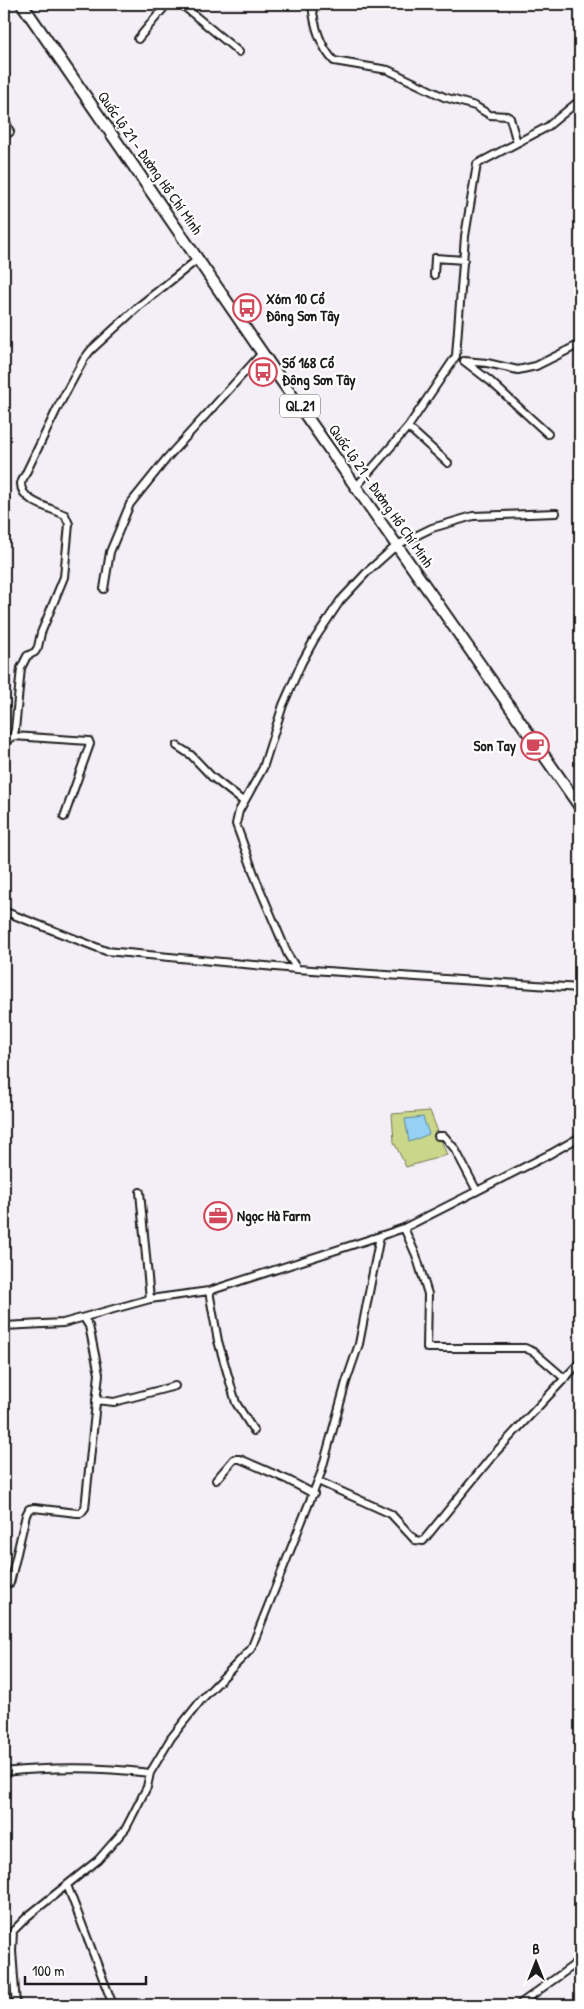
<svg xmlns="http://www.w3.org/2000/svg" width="584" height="2009" font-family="'Patrick Hand',sans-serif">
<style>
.green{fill:#cad689;stroke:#737952}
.water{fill:#94d1f4;stroke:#64899e}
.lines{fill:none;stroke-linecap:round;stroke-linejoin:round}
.minor-casing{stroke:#1c1c1c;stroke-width:10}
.trunk-casing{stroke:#1c1c1c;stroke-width:14}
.minor{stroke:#fff;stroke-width:6}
.trunk{stroke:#fff;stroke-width:10}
.labels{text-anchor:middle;stroke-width:4.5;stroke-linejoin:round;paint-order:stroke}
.shield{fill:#fff;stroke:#606060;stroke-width:1}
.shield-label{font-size:14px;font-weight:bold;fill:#1c1c1c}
.street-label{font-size:15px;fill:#1c1c1c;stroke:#fff}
.poi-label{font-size:15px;font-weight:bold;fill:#1c1c1c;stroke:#fff;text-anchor:start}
</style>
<rect width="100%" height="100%" fill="#f4eef7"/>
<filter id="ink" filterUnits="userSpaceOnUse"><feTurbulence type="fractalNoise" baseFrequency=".02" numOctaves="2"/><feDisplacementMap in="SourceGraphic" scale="10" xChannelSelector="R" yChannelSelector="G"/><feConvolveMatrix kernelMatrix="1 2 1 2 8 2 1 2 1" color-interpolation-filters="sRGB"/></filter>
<g filter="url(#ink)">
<path class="green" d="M 430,1111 L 447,1155 L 406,1167 L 394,1142 L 392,1114 Z"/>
<path class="water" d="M 423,1117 L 429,1134 L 409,1142 L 405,1119 Z"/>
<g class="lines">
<defs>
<path id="minor" d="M 181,4 L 239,52
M 312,4 C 314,25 319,45 334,61 L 388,70 L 444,97 L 475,106 L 490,115 L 507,116 L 510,118 L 517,143
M 138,39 L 167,4
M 4,117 L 10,132 L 4,137
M 434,275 L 435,258 L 464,260
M 464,361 L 487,363 L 518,370 L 536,366 L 580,344
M 464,361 L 490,381 L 548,434
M 408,427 L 448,463
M 356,487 L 408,427 L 456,356 L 465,236 L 477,164 L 547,127 L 580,100
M 104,589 L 110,552 L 130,504 L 167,458 L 262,353
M 13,736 L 89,741 L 90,744 L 64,817
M 4,743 L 13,736 L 15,730 L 21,668 L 27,656 L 35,652 L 38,647 L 41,633 L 64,577 L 69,524 L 65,515 C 52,508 20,502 21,483 L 58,407 L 84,359 L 91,350 L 139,306 L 198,259
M 177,746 L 191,755 L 212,777 L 244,802
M 4,909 L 6,912 L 106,951 L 297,969 L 580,988
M 297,969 L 288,955 L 257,882 L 236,824 L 239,811 L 263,768 L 283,705 L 302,662 L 314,640 L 340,601 L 368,571 L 397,545 L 432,528 L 473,516 L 556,513
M 438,1136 L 444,1136 L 455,1149 L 477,1191
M 140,1192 L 150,1299
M 404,1228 L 416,1255 L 428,1294 L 427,1348 L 525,1348 L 534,1352 L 564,1378
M 209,1291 L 218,1341 L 236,1403 L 254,1431
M 4,1326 L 63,1323 L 150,1299 L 209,1291 L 380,1236 L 404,1228 L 550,1154 L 580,1137
M 96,1400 L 114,1402 L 175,1386
M 216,1480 L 234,1459 L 240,1459 L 288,1480 L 314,1494
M 318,1481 L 391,1514 L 415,1540 L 423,1541 L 494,1454 L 580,1362
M 10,1583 L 26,1515 L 29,1509 L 34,1508 L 77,1513 L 81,1513 L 85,1508 L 99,1374 L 89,1326 L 84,1318
M 4,1772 C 51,1767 102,1767 150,1773
M 67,1885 L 113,2005
M 521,2003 L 574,1965
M 16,2005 L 12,1951 L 13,1931 L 28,1916 L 98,1860 L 126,1828 L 147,1787 L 150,1773 L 171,1738 L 202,1699 L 251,1649 L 321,1473 L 346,1382 L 359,1344 L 380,1236"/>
<path id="trunk" d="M 22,4 L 274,370 L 580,807"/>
</defs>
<use href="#minor" class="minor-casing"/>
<use href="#trunk" class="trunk-casing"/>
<use href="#minor" class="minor"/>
<use href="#trunk" class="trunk"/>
</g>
</g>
<defs>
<symbol id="bus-ring" viewBox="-11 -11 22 22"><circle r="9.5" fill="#fff" stroke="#d1495b" stroke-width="1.5"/><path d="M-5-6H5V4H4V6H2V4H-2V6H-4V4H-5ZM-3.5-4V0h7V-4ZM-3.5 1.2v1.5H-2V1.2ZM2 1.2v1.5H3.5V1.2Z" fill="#d1495b"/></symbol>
<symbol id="cafe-ring" viewBox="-11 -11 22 22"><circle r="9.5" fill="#fff" stroke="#d1495b" stroke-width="1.5"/><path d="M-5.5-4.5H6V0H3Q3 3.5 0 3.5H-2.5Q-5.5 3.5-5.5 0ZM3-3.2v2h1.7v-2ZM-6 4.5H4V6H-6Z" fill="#d1495b"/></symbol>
<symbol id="office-ring" viewBox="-11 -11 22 22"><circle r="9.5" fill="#fff" stroke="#d1495b" stroke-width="1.5"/><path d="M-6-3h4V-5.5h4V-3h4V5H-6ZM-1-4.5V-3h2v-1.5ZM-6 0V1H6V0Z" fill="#d1495b"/></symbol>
</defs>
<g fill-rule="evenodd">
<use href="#bus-ring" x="231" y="292" width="32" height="32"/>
<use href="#bus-ring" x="247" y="356" width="32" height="32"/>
<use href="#cafe-ring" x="519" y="730" width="32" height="32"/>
<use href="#office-ring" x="202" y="1200" width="32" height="32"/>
</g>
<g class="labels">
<rect class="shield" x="280" y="394.5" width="40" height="23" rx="4"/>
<g class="shield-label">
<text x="300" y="411">QL.21</text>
</g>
<g class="street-label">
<text transform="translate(150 163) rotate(55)" y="5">Quốc lộ 21 - Đường Hồ Chí Minh</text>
<text transform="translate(381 496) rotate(55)" y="5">Quốc lộ 21 - Đường Hồ Chí Minh</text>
</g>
<g class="poi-label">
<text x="266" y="304">Xóm 10 Cổ<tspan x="266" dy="17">Đông Sơn Tây</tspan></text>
<text x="282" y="368">Số 168 Cổ<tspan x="282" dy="17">Đông Sơn Tây</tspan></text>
<text x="516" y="751" text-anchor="end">Son Tay</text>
<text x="237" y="1221">Ngọc Hà Farm</text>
</g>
</g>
<rect width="584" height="2009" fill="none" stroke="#fff" stroke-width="20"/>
<rect x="10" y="10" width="564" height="1989" fill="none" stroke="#1c1c1c" stroke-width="2" filter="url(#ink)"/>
<g transform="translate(536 1962)" stroke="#ffffff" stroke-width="4" paint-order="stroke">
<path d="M0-4L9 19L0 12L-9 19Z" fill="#1c1c1c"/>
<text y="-8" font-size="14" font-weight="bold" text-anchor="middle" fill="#1c1c1c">B</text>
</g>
<path d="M25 1976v8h121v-8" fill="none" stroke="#1c1c1c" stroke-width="2.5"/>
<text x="32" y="1976" font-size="15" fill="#1c1c1c" stroke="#ffffff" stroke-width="4" paint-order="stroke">100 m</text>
</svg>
